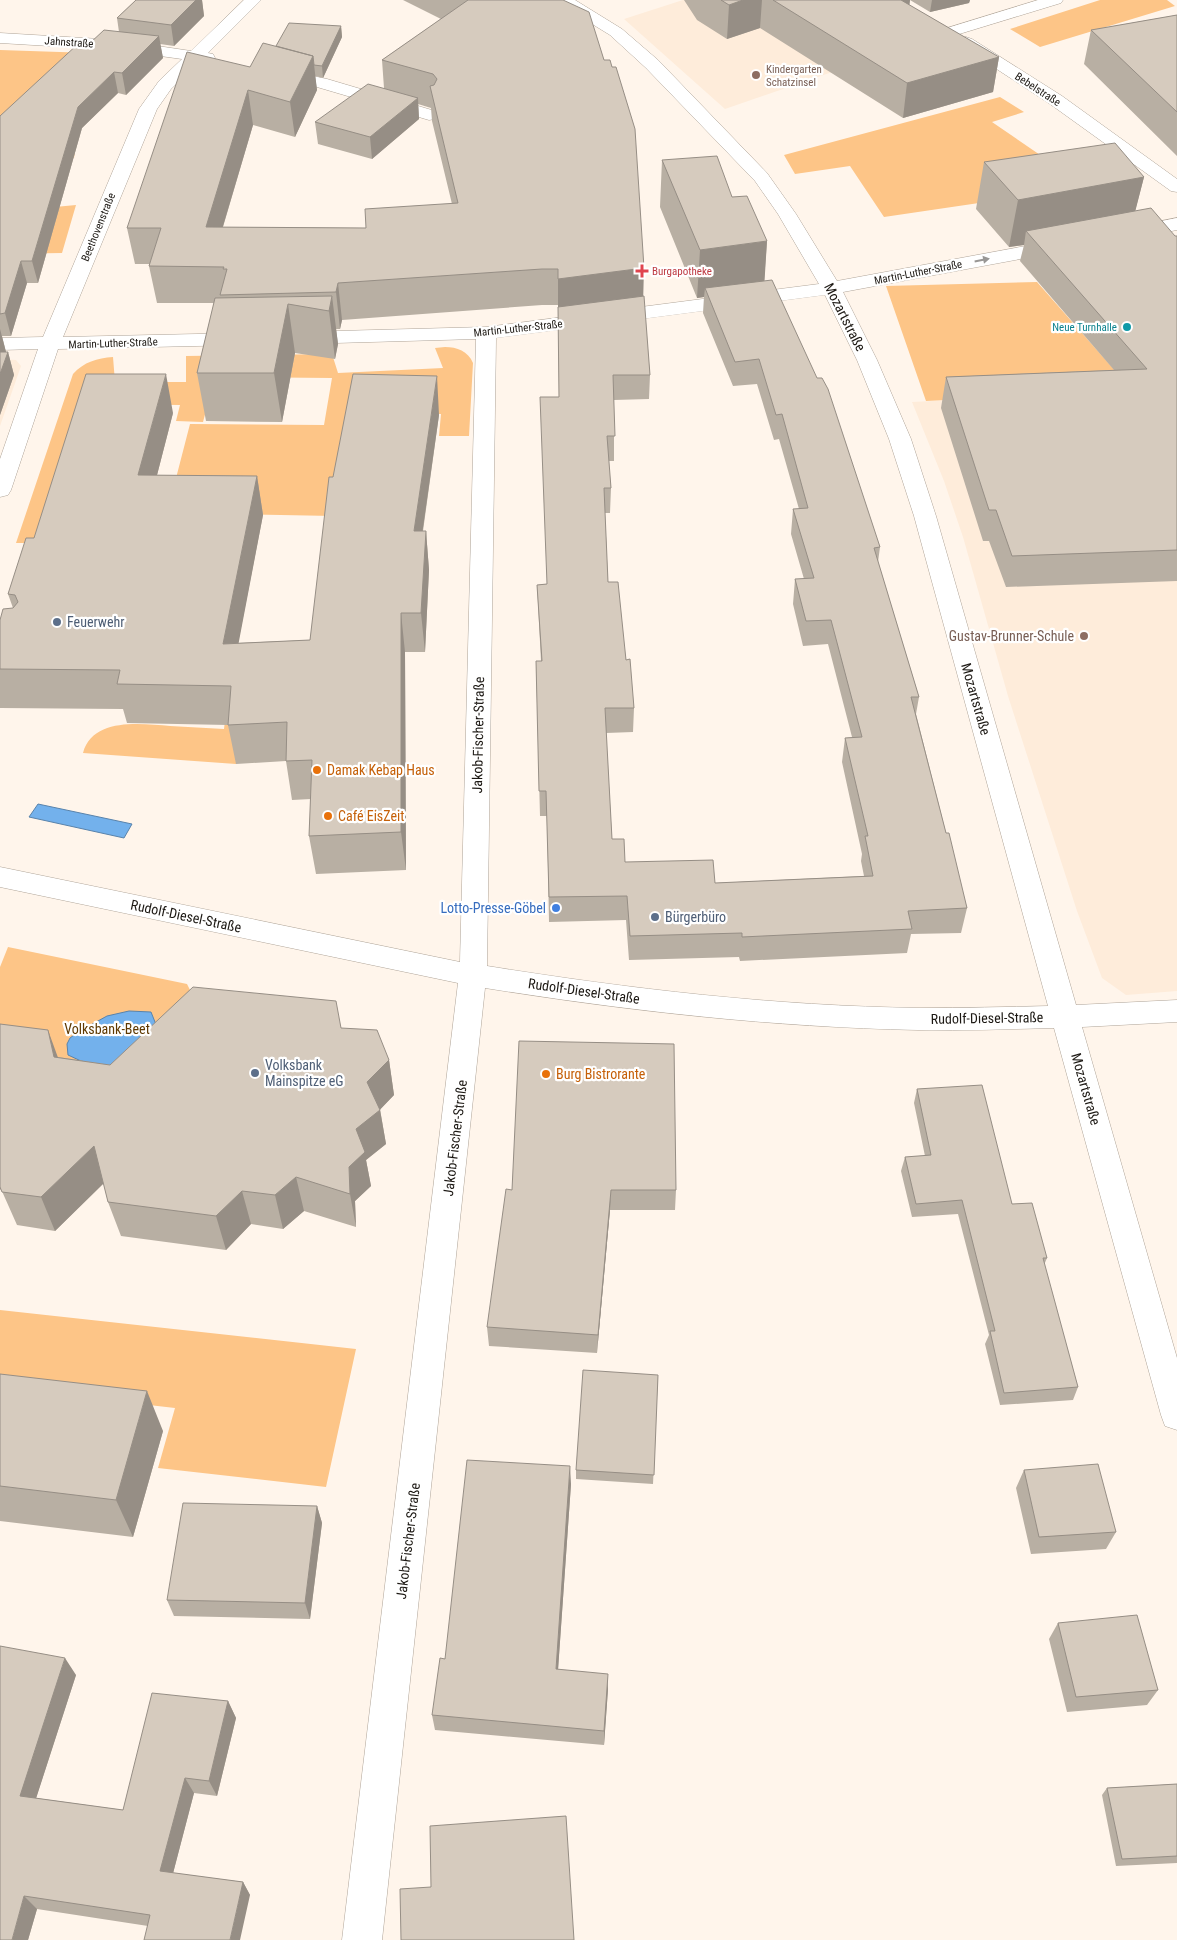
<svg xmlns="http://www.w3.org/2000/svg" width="1177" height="1940" font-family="'Roboto Condensed',sans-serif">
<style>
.built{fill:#feecda}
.green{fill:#fdc587}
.water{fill:#73b1ec;stroke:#5983ab}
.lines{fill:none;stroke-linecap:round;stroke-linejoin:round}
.street-casing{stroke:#afa498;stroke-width:1}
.street{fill:#fff;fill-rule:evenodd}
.wall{fill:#b8afa3}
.shaded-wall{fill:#968e85}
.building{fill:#d6cbbe;stroke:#968e85}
.oneway{fill:#999795}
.education-dot{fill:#8d6e63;stroke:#fff;stroke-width:2}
.health-dot{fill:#e0444e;stroke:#fff;stroke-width:2}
.culture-dot{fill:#0f9aa8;stroke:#fff;stroke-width:2}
.service-dot{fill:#5c6f8a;stroke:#fff;stroke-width:2}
.food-dot{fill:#e8710a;stroke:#fff;stroke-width:2}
.shop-dot{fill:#3f7fe0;stroke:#fff;stroke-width:2}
.labels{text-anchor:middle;stroke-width:4.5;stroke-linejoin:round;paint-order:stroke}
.far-street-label{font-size:11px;fill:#1c1813;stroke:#fff}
.far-education-label{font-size:11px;fill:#785e54;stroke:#fff;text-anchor:start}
.far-health-label{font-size:11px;fill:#be3a42;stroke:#fff;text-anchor:start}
.far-culture-label{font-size:11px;fill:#0d838f;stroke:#fff;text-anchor:end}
.street-label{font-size:14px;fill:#1c1813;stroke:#fff}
.service-label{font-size:14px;fill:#4e5e75;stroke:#fff;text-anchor:start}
.education-label{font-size:14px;fill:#785e54;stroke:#fff;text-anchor:end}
.food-label{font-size:14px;fill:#c56008;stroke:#fff;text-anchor:start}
.shop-label{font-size:14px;fill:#366cbe;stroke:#fff;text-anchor:end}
.park-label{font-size:14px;fill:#5f3901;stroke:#fff}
</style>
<rect width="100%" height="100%" fill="#fff5eb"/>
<path class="built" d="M 683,0 L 740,0 L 925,40 L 725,109 L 624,19 Z
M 0,359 L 16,360 L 21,366 L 0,426 Z
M 1177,389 L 1177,991 L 1126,995 L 1102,978 L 1077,911 L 1008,696 L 963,537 L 944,481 L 912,402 Z"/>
<path class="green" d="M 1100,0 L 1167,0 L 1175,6 L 1040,47 L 1010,29 Z
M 0,50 L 90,53 L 74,158 L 30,159 L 0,145 Z
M 1000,97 L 1024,112 L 992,122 L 1087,187 L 884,217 L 850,166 L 795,174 L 784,155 Z
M 0,191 L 44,208 L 76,205 L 62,253 L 0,254 Z
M 1037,282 L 1133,391 L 926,401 L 886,286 Z
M 445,347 C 457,347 468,351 473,363 L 469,436 L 439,436 L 441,414 L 355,412 L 334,516 L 167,513 L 190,424 L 324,425 L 332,378 L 215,377 L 203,422 L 176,421 L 180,405 L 96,404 L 50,543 L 16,543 L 73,374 C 84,362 97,358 113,357 L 115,382 L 186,382 L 186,356 L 332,354 L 338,373 L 443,368 L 435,348 Z
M 226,712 L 239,712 L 236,764 L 83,753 C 93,717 141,724 170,726 C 188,727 206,728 224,729 Z
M 8,947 L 187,984 L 195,1000 L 120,1099 L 0,1057 L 0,967 Z
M 0,1310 L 356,1349 L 326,1487 L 158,1468 L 175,1408 L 0,1388 Z"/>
<path class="water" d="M 38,804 L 132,824 L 124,838 L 29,817 Z
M 129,1011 L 151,1012 L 157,1027 L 116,1068 L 81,1061 L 68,1055 L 67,1044 L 70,1038 L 78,1032 L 107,1016 Z"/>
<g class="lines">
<defs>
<path id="street" d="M 244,0 L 261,0 L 208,53 L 213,54 L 215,58 L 213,62 L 199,62 L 171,89 L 157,109 L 63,337 L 242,333 L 249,335 L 252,339 L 249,343 L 242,345 L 58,349 L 11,490 L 8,495 L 0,497 L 0,459 L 38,349 L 0,350 L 0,338 L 43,337 L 139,109 L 159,81 L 182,59 L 117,50 L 0,43 L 0,33 L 117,40 L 191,51 Z
M 556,0 L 575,0 L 622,29 L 658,60 L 767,173 L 796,214 L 837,281 L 1058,240 L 1065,242 L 1067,246 L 1065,250 L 1058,252 L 843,292 L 877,360 L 911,439 L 936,516 L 1076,1005 L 1177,1000 L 1177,1022 L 1082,1027 L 1177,1358 L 1177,1430 L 1165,1426 L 1161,1415 L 1054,1028 C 1009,1029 964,1031 918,1030 C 773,1027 629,1011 485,988 L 382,1940 L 342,1940 L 458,983 L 0,887 L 0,867 L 460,962 L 476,339 L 300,344 L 293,342 L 290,338 L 293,334 L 300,332 L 486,327 L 819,284 L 778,214 L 755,181 L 646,68 L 610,35 L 558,3 ZM 825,295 L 857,360 L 889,439 L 914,516 L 1048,1006 C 1006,1007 963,1008 920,1008 C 775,1006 630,989 487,966 L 496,338 Z
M 1038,0 L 1063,0 L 1061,3 L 956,35 L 944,35 L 942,32 L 944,29 Z
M 966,37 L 972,39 L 1062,96 L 1177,179 L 1177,192 L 1171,191 L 1050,104 L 960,45 L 958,42 L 960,39 Z
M 279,69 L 327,79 L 435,111 L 438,115 L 435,119 L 429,120 L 317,87 L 273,78 L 271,74 L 273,70 Z
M 1177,218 L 1177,230 L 1129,239 L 1122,237 L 1120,233 L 1122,229 Z"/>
</defs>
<use href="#street" class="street-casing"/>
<use href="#street" class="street"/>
</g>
<path class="wall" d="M 136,0 L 202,0 L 204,16 L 174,46 L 160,44 L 163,58 L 126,95 L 118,93 L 82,128 L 38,283 L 27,283 L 11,336 L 2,336 L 6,352 L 8,352 L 14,375 L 0,415 L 0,116 L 89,44 L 119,32 L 117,18 Z
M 400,0 L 563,0 L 643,296 L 650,375 L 649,399 L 614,400 L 614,461 L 608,461 L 611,488 L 610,513 L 605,513 L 608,582 L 626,660 L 634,708 L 633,732 L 606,733 L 612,839 L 625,862 L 715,883 L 864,876 L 861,861 L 862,854 L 842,762 L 845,738 L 852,737 L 828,644 L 803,646 L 793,604 L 795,579 L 804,579 L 791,534 L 793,509 L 799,509 L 779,439 L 774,440 L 757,384 L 733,386 L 703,313 L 704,297 L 697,298 L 660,207 L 662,160 L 732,197 L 767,241 L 764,281 L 880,547 L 878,562 L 919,697 L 916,714 L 946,833 L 967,908 L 961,933 L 911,934 L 907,953 L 740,961 L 739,957 L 629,960 L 626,920 L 549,922 L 547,816 L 540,816 L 536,661 L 541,661 L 537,585 L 547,584 L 559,397 L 558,305 L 542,305 L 342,320 L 340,329 L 336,329 L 338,344 L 335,359 L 295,353 L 282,422 L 206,421 L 197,373 L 214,303 L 157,303 L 149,266 L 150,264 L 135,264 L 127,228 L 250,67 L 276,46 L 341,26 L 342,37 L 323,78 L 315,76 L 317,90 L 295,137 L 253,125 L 223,227 L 366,228 L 452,204 L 432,121 L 431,108 L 418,104 L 419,119 L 372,159 L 318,144 L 315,122 L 384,88 L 382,60 L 441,19 L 403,0 Z
M 684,0 L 970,0 L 969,3 L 930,12 L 910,0 L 909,5 L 999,57 L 993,92 L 903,118 L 760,28 L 727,39 L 697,20 Z
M 1177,15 L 1177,156 L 1084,64 L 1091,30 Z
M 984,162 L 1144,177 L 1135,211 L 1175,236 L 1177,236 L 1177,581 L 1006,587 L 989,541 L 983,541 L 941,408 L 946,377 L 1114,370 L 1020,261 L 1024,245 L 1009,247 L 976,209 Z
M 173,413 L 157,475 L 257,476 L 263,515 L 238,643 L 310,640 L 333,477 L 439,415 L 423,531 L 426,531 L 429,570 L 425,652 L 405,652 L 406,870 L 316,874 L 309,836 L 311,799 L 292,800 L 286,761 L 236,764 L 228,725 L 127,723 L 123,709 L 0,708 L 0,620 L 13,608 L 8,594 L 34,538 Z
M 0,1024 L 58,1057 L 110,1065 L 341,1028 L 389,1060 L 394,1095 L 380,1109 L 386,1144 L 366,1160 L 371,1186 L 355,1201 L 356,1227 L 304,1211 L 283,1229 L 251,1224 L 226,1250 L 121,1236 L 108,1202 L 104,1183 L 55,1231 L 17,1225 L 1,1189 L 0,1190 Z
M 917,1089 L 1012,1204 L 1047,1258 L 1044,1265 L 1078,1387 L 1073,1400 L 1000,1405 L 985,1344 L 989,1335 L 958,1214 L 912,1217 L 901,1171 L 905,1157 L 925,1156 L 914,1103 Z
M 512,1190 L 676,1190 L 675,1210 L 610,1210 L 597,1353 L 489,1346 L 487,1327 Z
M 0,1374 L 163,1431 L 133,1537 L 0,1521 Z
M 658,1375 L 653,1484 L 576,1479 L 576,1470 Z
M 1024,1470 L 1116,1532 L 1106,1549 L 1031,1554 L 1016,1488 Z
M 571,1484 L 558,1669 L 608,1689 L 604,1745 L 435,1730 L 432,1715 L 445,1659 Z
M 317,1506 L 322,1523 L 310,1619 L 174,1616 L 167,1600 Z
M 1058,1623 L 1158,1690 L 1147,1705 L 1067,1712 L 1049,1639 Z
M 0,1646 L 76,1675 L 36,1798 L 123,1810 L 228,1701 L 236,1718 L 217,1796 L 194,1793 L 173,1873 L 243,1882 L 250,1895 L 148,1926 L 37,1909 L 28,1940 Z
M 1177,1784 L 1177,1863 L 1116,1866 L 1102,1795 L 1107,1788 Z"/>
<path class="shaded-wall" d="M 196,0 L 202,0 L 204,16 L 174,46 L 171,25 Z
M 743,0 L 762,0 L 760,28 L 727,39 L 729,5 Z
M 882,0 L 910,0 L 908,17 Z
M 932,0 L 970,0 L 969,3 L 930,12 Z
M 341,26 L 342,37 L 323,78 L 322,66 Z
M 159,36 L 163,58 L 126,95 L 122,73 Z
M 313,56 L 317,90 L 295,137 L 290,102 Z
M 999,57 L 993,92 L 903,118 L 907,83 Z
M 114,72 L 118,93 L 82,128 L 38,283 L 32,261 L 78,107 Z
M 248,90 L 253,125 L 212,263 L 206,227 Z
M 418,98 L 419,119 L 372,159 L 370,137 Z
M 1144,177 L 1132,224 L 1026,231 L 1024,245 L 1009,247 L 1018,200 Z
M 767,241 L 764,289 L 705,288 L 704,297 L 697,298 L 700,250 Z
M 21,261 L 27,283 L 11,336 L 5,313 Z
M 644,268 L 643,305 L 558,316 L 558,279 Z
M 338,283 L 342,320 L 340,329 L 336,292 Z
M 332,296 L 338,344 L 335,359 L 329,311 Z
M 288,304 L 295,353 L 282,422 L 274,373 Z
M 0,329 L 6,352 L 0,373 Z
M 8,352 L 14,375 L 0,415 L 0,374 Z
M 166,374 L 173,413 L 147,514 L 138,475 Z
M 437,376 L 439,415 L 417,570 L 414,531 Z
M 257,476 L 263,515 L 231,683 L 223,644 Z
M 426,531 L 429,570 L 425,652 L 421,613 Z
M 401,613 L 405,652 L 406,870 L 401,832 Z
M 48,1030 L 61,1066 L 54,1057 Z
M 389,1060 L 394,1095 L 376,1114 L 380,1110 L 386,1144 L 366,1160 L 371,1186 L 355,1201 L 356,1227 L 350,1194 L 349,1167 L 356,1129 L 367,1082 Z
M 94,1146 L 107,1180 L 55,1231 L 41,1197 Z
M 296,1177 L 304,1211 L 283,1229 L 275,1195 Z
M 611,1190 L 610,1210 L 597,1353 L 598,1335 Z
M 242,1191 L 251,1224 L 226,1250 L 216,1216 Z
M 147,1391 L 163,1431 L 133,1537 L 116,1500 Z
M 570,1466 L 571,1484 L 557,1685 L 556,1669 Z
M 317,1506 L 322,1523 L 310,1619 L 305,1603 Z
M 65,1658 L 76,1675 L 32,1811 L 20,1796 Z
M 608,1674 L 608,1689 L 604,1745 L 604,1731 Z
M 228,1701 L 236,1718 L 217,1796 L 209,1781 Z
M 185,1778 L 194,1793 L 170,1885 L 160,1871 Z
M 243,1882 L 250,1895 L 240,1940 L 230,1940 Z
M 24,1896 L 37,1909 L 28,1940 L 12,1940 Z"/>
<path class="building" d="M 136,0 L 196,0 L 171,25 L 117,18 Z
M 468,0 L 563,0 L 589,12 L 604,60 L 610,60 L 612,67 L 616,67 L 635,129 L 644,268 L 558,279 L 558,269 L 542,269 L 338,283 L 336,292 L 220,295 L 227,269 L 223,269 L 224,267 L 149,266 L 161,228 L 127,228 L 187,52 L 250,67 L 263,43 L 313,56 L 290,102 L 248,90 L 206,227 L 366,228 L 365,209 L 458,203 L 430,86 L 434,85 L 437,79 L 433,74 L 382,60 Z
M 721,0 L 743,0 L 729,5 Z
M 773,0 L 901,0 L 999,57 L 907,83 Z
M 1177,15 L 1177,112 L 1091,30 Z
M 289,23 L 341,26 L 322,66 L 314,65 L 313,56 L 276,46 Z
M 104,30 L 159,36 L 122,73 L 114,72 L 78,107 L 32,261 L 21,261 L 5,313 L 0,314 L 0,116 L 79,43 L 89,44 Z
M 368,84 L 418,98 L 370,137 L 315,122 Z
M 1115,143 L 1144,177 L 1018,200 L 984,162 Z
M 717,156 L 732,197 L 747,196 L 767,241 L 700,250 L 662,160 Z
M 1151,208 L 1175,236 L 1177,236 L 1177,550 L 1012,556 L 996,510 L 989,510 L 946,377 L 1147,369 L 1026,231 Z
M 772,280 L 817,378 L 822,378 L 828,389 L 880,547 L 874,548 L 919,697 L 911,697 L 946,833 L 949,833 L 967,908 L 908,911 L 912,929 L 742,937 L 742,933 L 630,936 L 627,896 L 549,897 L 546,791 L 539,791 L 536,661 L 542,661 L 537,585 L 547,584 L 540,397 L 559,397 L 558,307 L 644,296 L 650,375 L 613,375 L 615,436 L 607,436 L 611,488 L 604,488 L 608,582 L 618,582 L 626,660 L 630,659 L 634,708 L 605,708 L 612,839 L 624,839 L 625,862 L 713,860 L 715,883 L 873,876 L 865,836 L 868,836 L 845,738 L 862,737 L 831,620 L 806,621 L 795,579 L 814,578 L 793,509 L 808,508 L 782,414 L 776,415 L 759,359 L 735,362 L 705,288 Z
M 332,296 L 329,311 L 288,304 L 274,373 L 197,373 L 215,298 Z
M 0,352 L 8,352 L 0,374 Z
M 86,374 L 166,374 L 138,475 L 257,476 L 223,644 L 310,640 L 329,477 L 333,477 L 353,374 L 437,376 L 414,531 L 426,531 L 421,613 L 401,613 L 401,832 L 309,836 L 312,760 L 286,761 L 287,722 L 228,725 L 231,686 L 117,684 L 120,670 L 0,669 L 0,620 L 3,609 L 13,608 L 18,602 L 15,595 L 8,594 L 26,538 L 34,538 Z
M 193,987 L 336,1001 L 341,1028 L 377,1030 L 389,1060 L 367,1082 L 380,1110 L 356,1129 L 365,1152 L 349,1167 L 350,1194 L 296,1177 L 275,1195 L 242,1191 L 216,1216 L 108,1202 L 94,1146 L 41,1197 L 2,1192 L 0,1187 L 0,1024 L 48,1030 L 54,1057 L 110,1065 Z
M 519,1041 L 674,1044 L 676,1190 L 611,1190 L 598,1335 L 487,1327 L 506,1189 L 512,1190 Z
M 982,1085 L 1012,1204 L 1032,1203 L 1047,1258 L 1043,1258 L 1078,1387 L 1004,1393 L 990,1331 L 995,1331 L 962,1200 L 916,1204 L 905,1157 L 931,1155 L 917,1089 Z
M 583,1370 L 658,1375 L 654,1475 L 576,1470 Z
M 0,1374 L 147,1391 L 116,1500 L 0,1486 Z
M 467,1460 L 570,1466 L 556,1669 L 608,1674 L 604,1731 L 432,1715 L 440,1658 L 445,1659 Z
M 1098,1464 L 1116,1532 L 1039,1537 L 1024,1470 Z
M 183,1503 L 317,1506 L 305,1603 L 167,1600 Z
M 1137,1615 L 1158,1690 L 1076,1697 L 1058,1623 Z
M 0,1646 L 65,1658 L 20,1796 L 123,1810 L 152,1693 L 228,1701 L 209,1781 L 185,1778 L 160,1871 L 243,1882 L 230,1940 L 144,1940 L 150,1915 L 24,1896 L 12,1940 L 0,1940 Z
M 1177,1784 L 1177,1856 L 1122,1859 L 1107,1788 Z
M 566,1816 L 574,1940 L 401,1940 L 400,1889 L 431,1887 L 430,1826 Z"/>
<defs><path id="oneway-solid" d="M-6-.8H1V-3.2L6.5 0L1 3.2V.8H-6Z" transform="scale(1.25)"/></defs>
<use class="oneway" href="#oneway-solid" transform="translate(982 260) rotate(-11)"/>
<g class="education-dot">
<circle cx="756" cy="75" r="5"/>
<circle cx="1084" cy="636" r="5"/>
</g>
<path class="health-dot" d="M639.5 263.5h5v5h5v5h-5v5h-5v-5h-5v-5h5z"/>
<circle class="culture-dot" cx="1127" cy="327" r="5"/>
<g class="service-dot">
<circle cx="57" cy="622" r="5"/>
<circle cx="655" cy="917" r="5"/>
<circle cx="255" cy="1073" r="5"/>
</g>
<g class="food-dot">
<circle cx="317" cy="770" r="5"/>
<circle cx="328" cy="816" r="5"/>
<circle cx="546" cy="1074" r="5"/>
</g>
<circle class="shop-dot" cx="556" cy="908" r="5"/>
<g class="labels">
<g class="far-street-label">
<text transform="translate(69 42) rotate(4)" y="4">Jahnstraße</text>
<text transform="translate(1038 89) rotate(33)" y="4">Bebelstraße</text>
<text transform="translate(98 227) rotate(-68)" y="4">Beethovenstraße</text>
<text transform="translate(918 272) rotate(-11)" y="4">Martin-Luther-Straße</text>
<text transform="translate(518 328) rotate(-6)" y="4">Martin-Luther-Straße</text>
<text transform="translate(113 343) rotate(-2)" y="4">Martin-Luther-Straße</text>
</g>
<g class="far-education-label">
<text x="766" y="73">Kindergarten<tspan x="766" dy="13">Schatzinsel</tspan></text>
</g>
<g class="far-health-label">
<text x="652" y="275">Burgapotheke</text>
</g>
<g class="far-culture-label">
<text x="1117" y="331">Neue Turnhalle</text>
</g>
<g class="street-label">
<text transform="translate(845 317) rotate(63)" y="5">Mozartstraße</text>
<text transform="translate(976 699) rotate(74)" y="5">Mozartstraße</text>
<text transform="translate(478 735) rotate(-89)" y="5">Jakob-Fischer-Straße</text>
<text transform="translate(186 916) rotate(12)" y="5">Rudolf-Diesel-Straße</text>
<text transform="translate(584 991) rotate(8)" y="5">Rudolf-Diesel-Straße</text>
<text transform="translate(987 1018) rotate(-1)" y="5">Rudolf-Diesel-Straße</text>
<text transform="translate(1086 1089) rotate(74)" y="5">Mozartstraße</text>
<text transform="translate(455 1138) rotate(-83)" y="5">Jakob-Fischer-Straße</text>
<text transform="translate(408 1541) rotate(-83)" y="5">Jakob-Fischer-Straße</text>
</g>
<g class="service-label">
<text x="67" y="627">Feuerwehr</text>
<text x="665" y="922">Bürgerbüro</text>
<text x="265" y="1070">Volksbank<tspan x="265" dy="16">Mainspitze eG</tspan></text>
</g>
<g class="education-label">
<text x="1074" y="641">Gustav-Brunner-Schule</text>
</g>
<g class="food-label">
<text x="327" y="775">Damak Kebap Haus</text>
<text x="338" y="821">Café EisZeit</text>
<text x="556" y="1079">Burg Bistrorante</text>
</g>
<g class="shop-label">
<text x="546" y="913">Lotto-Presse-Göbel</text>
</g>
<g class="park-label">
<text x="107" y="1034">Volksbank-Beet</text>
</g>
</g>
</svg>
